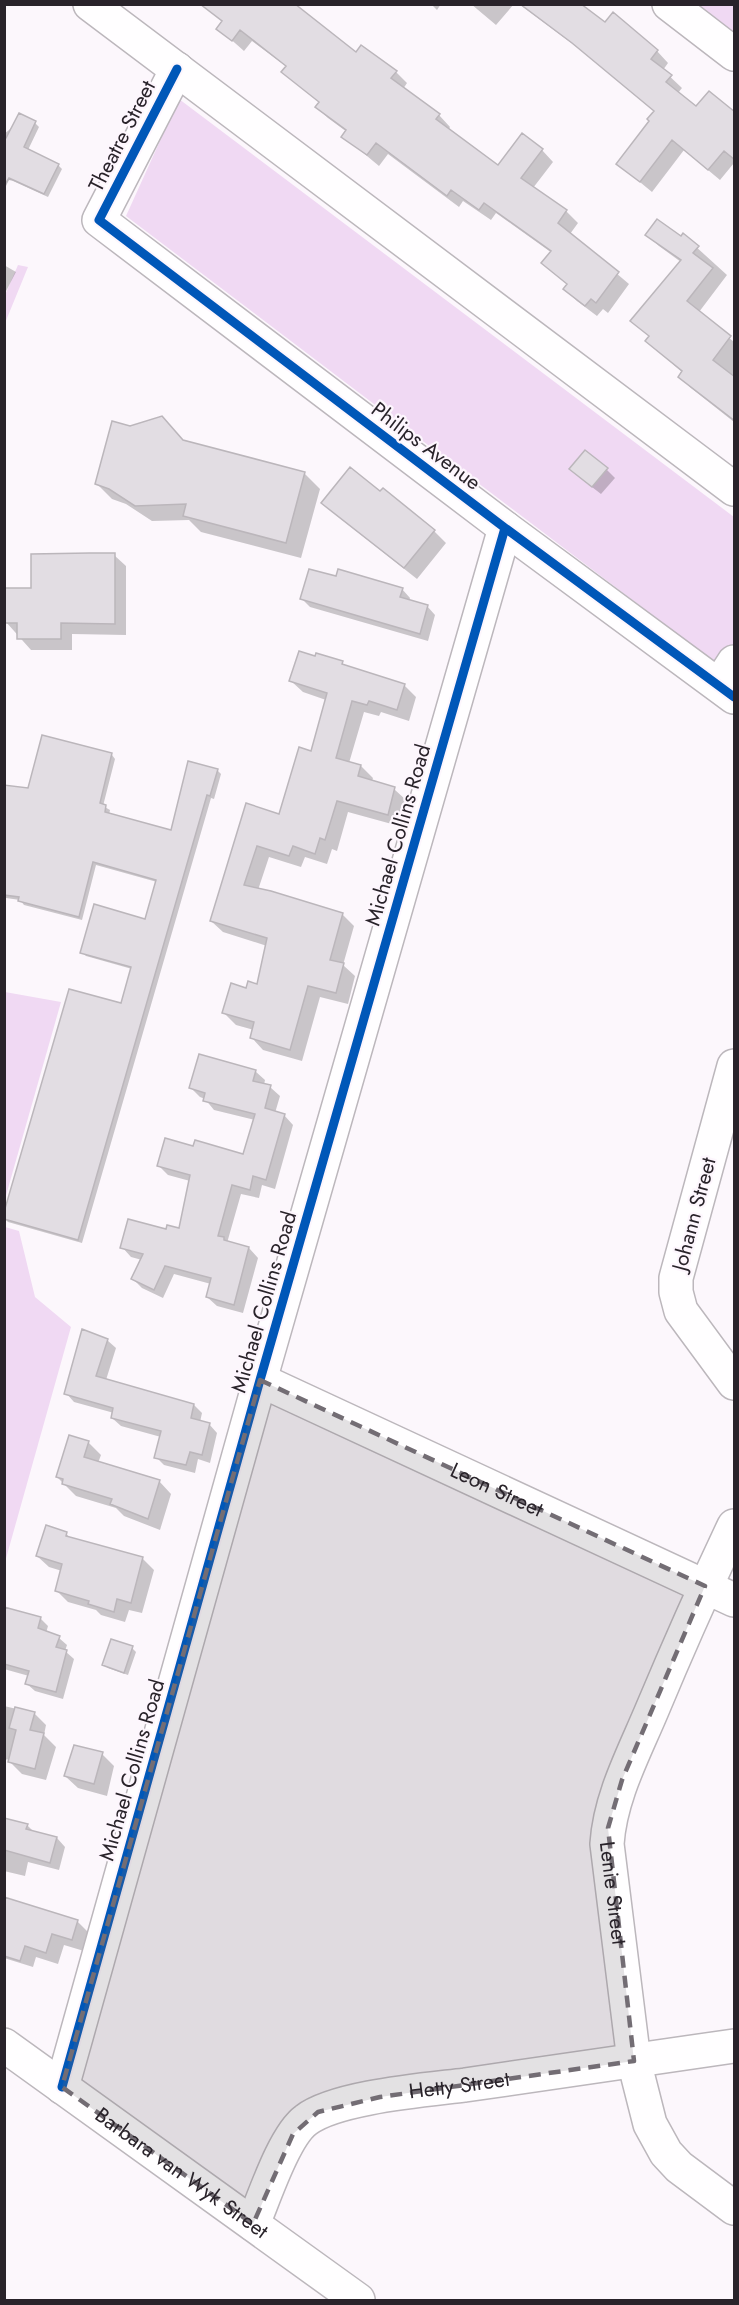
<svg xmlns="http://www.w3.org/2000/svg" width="739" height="2305" font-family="Jost,sans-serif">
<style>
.green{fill:#f0d9f3}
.shadow{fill:#0003}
.building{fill:#e2dde3;stroke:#bbb6bb;stroke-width:1.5}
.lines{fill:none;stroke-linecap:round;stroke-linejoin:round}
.minor-casing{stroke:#bcb7bc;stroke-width:36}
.minor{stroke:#fffeff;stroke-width:33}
.cycleway-casing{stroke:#fdf6fd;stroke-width:13}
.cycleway{stroke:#0057b8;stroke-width:9}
.marked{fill:#736d74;fill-opacity:0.2;stroke:#736d74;stroke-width:4.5;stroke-dasharray:12 8;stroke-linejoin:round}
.labels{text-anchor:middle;stroke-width:4.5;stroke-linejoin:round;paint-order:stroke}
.street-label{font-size:21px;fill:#29232a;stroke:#fdf6fd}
</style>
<rect width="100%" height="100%" fill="#fcf7fc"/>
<path class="green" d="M 687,5 L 734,5 L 734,40 Z
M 179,99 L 734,517 L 734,677 L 126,216 Z
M 18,265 L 28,267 L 5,323 L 5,295 Z
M 5,992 L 61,1002 L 5,1199 L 4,992 Z
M 5,1227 L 19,1231 L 35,1297 L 71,1327 L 5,1562 Z"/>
<path class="shadow" d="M 431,4 L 441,4 L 437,10 Z
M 471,4 L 514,4 L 496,25 Z
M 519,4 L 579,4 L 605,24 L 657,51 L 668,63 L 663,70 L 682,88 L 678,93 L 696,108 L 734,116 L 734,163 L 720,180 L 684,150 L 652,192 L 618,164 L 651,121 L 655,112 L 586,54 Z
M 213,12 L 356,54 L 396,72 L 407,83 L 403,89 L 439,115 L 450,127 L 448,130 L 498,167 L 542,150 L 553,162 L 533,188 L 566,211 L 578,223 L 570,234 L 629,284 L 608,313 L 603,309 L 597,316 L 577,301 L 565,289 L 568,285 L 543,263 L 552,253 L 496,213 L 491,220 L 463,201 L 459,207 L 388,154 L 379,166 L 343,136 L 347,132 L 328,118 L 317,107 L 320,103 L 283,72 L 287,67 L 252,41 L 244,51 L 218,28 L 223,22 Z
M 35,123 L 39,127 L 28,150 L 58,165 L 62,169 L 48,197 L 13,181 L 9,180 L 4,190 L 4,134 L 14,126 Z
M 647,235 L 681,238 L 683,235 L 727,275 L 699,312 L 734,342 L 734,422 L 691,388 L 680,377 L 683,373 L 647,341 L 650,337 L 633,321 L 681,262 L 659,246 Z
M 4,265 L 16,272 L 4,295 Z
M 184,442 L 304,473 L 320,489 L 301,558 L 201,532 L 189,520 L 152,521 L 126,504 L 112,499 L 96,483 Z
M 607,470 L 615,478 L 601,494 L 579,477 Z
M 380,493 L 434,531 L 446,543 L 417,579 L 336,515 L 323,502 Z
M 114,555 L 126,566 L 126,635 L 72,634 L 72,650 L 31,650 L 6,622 L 32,589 Z
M 337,578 L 402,589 L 410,598 L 409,601 L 427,606 L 435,615 L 428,641 L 310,607 L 302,599 Z
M 342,663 L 347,668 L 404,685 L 416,697 L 409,721 L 381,712 L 379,716 L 364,712 L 349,763 L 361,766 L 373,778 L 372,781 L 394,789 L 406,800 L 399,826 L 348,812 L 337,851 L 332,849 L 327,864 L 305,857 L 301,867 L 269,857 L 258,890 L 342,914 L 354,926 L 343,965 L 355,976 L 348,1004 L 320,997 L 302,1061 L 263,1050 L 252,1038 L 254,1030 L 236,1025 L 224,1013 L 247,989 L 258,985 L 267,946 L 223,932 L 211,921 L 247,805 L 280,816 L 312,753 L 326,700 L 303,692 L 291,681 Z
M 112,755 L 115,759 L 103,806 L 110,810 L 109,815 L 172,832 L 217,770 L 221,774 L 214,799 L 211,798 L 82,1243 L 8,1222 L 4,1218 L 122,1005 L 132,969 L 86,956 L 82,952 L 146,920 L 157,882 L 96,865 L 82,920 L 24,905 L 20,900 L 6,898 L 4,887 Z
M 255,1071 L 265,1080 L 264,1085 L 270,1087 L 280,1096 L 275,1113 L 284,1115 L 293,1125 L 275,1189 L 262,1185 L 259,1198 L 241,1194 L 227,1243 L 249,1248 L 258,1258 L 243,1313 L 217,1306 L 207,1297 L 211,1284 L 174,1274 L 163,1298 L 142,1288 L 133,1279 L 142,1260 L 131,1257 L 122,1247 L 167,1231 L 180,1230 L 190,1181 L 168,1175 L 159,1166 L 194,1148 L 244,1155 L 255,1120 L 214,1110 L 205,1099 L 200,1097 L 191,1088 Z
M 107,1340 L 116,1348 L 106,1380 L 194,1405 L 202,1413 L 200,1422 L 209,1424 L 217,1433 L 210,1463 L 198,1459 L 195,1473 L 164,1465 L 156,1457 L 161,1437 L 121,1426 L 112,1418 L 114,1413 L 74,1402 L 66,1393 Z
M 88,1442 L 101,1455 L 98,1463 L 159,1481 L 171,1494 L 160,1530 L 124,1516 L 116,1508 L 76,1496 L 57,1477 Z
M 66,1534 L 72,1539 L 143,1559 L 154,1570 L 142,1613 L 129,1610 L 125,1622 L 101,1615 L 96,1610 L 68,1602 L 56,1590 L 62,1571 L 49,1567 L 37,1556 Z
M 7,1609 L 41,1619 L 48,1626 L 46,1633 L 59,1638 L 67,1645 L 65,1651 L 74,1659 L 63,1699 L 35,1691 L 27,1684 L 29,1676 L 4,1669 L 4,1616 Z
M 132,1648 L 136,1652 L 128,1675 L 108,1668 L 104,1665 Z
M 4,1706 L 34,1713 L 46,1725 L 44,1735 L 56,1747 L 46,1780 L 22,1774 L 10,1762 L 10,1759 L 4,1760 Z
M 102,1754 L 114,1766 L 107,1796 L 78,1788 L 65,1776 Z
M 27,1825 L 34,1832 L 57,1838 L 65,1847 L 59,1870 L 28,1862 L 25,1876 L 4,1871 L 4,1826 Z
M 4,1908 L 77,1921 L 89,1933 L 84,1951 L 64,1945 L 58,1964 L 36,1957 L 33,1967 L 4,1958 Z"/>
<path class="building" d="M 200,4 L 295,4 L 356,52 L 361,45 L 397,71 L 391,78 L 440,114 L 436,119 L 498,165 L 522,133 L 543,149 L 521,178 L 567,210 L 558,223 L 619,272 L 596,303 L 591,299 L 585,306 L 563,289 L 567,284 L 541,263 L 551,251 L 484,203 L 479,210 L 451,190 L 447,196 L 376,143 L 367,155 L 341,137 L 346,130 L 315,107 L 319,102 L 281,72 L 286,66 L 240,30 L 232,41 L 216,29 L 222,21 Z
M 520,4 L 581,4 L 605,22 L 613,12 L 658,50 L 651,59 L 672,75 L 666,82 L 696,106 L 709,91 L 735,112 L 735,160 L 724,151 L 708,170 L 672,140 L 640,182 L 616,164 L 649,121 L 647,119 L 654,111 L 572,43 Z
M 19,113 L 36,121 L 24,147 L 59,164 L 44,194 L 9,178 L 4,186 L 4,138 L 6,138 Z
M 657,219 L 681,236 L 683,233 L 699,246 L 693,253 L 713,268 L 687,301 L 731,336 L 713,360 L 735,377 L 735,421 L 678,377 L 682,371 L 645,341 L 649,336 L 630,321 L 681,260 L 645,235 Z
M 162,416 L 183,440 L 305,472 L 286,543 L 183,516 L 186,504 L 135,506 L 109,489 L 95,484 L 112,421 L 130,426 Z
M 585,450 L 608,468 L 592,487 L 569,469 Z
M 350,467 L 380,491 L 383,488 L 435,530 L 404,568 L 321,503 Z
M 90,553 L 115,553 L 115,624 L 61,623 L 61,639 L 17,639 L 17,623 L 4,623 L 4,588 L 31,588 L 31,554 Z
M 309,569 L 336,576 L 338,569 L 403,588 L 400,597 L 428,605 L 420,634 L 300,599 Z
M 299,651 L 315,656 L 316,653 L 343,661 L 342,664 L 405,684 L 397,710 L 369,701 L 367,705 L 352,701 L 336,758 L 361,765 L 358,776 L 395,787 L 388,815 L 337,801 L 325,840 L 320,838 L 315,854 L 293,846 L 289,856 L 257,846 L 244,885 L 271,891 L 343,913 L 330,960 L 344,963 L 336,993 L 308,986 L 290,1050 L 250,1038 L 254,1022 L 222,1013 L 231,983 L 246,988 L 248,981 L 257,984 L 267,938 L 210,921 L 246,803 L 279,814 L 299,747 L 311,751 L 327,693 L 289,681 Z
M 42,735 L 112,753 L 100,803 L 106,805 L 105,812 L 171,830 L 188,761 L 218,769 L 210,796 L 207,795 L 78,1240 L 4,1219 L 4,1212 L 69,989 L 121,1003 L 131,967 L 80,953 L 94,904 L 145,919 L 156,880 L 93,862 L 79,917 L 18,901 L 19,897 L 4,895 L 4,785 L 28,788 Z
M 199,1054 L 256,1070 L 253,1081 L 271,1085 L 265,1108 L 285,1114 L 266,1180 L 253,1176 L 250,1190 L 232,1185 L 218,1236 L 224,1237 L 224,1240 L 249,1247 L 234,1305 L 206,1297 L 211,1278 L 165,1266 L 154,1290 L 131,1279 L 143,1254 L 120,1248 L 128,1219 L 166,1229 L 167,1225 L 179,1228 L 190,1175 L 157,1166 L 165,1138 L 193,1146 L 195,1140 L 243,1154 L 255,1114 L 203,1101 L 205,1093 L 189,1088 Z
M 82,1329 L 108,1339 L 96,1376 L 194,1404 L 191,1418 L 210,1423 L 202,1455 L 190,1452 L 186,1465 L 154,1458 L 161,1431 L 111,1418 L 113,1408 L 64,1394 Z
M 69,1435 L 89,1441 L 84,1457 L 160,1480 L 148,1519 L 110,1504 L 112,1499 L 62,1484 L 63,1479 L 56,1477 Z
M 46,1525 L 67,1532 L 66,1536 L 143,1557 L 131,1603 L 117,1599 L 114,1612 L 88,1604 L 89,1601 L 55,1591 L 62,1564 L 36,1556 Z
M 4,1607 L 41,1617 L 38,1628 L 60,1636 L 56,1647 L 67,1650 L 56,1692 L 25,1684 L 29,1671 L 4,1664 Z
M 111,1639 L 133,1646 L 124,1673 L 102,1665 Z
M 15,1707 L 35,1712 L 30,1730 L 44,1733 L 35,1769 L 8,1762 L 16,1730 L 9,1728 Z
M 74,1745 L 103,1752 L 94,1784 L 64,1776 Z
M 4,1818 L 28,1824 L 26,1829 L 57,1837 L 50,1863 L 4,1850 Z
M 4,1897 L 78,1920 L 72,1940 L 52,1934 L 46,1953 L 25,1946 L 20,1961 L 4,1956 Z"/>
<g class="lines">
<defs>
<g id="minor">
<path d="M 90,4 L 734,489"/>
<path d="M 669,4 L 734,54"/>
<path d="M 177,69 L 99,220 L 505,528 L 734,697"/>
<path d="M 719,685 L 734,662"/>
<path d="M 734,1066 L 676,1278 L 676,1292 L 681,1311 L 734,1383"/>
<path id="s1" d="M 260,1380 L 734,1600"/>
<path id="s2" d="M 734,1526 C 705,1587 678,1648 652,1710 C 634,1753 610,1797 607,1844 L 634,2061 L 650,2124 L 666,2153 L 679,2167 L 734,2208"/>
<path id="s3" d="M 4,2045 L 358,2300"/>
<path d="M 62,2087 L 260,1380 L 505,528"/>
<path id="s4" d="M 253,2224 C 264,2198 284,2136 306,2120 C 336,2097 425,2090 465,2085 C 555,2072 645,2059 734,2046"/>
</g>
</defs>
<use href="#minor" class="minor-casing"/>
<use href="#minor" class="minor"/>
<defs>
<path id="cycleway" d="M 177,69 L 99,220 L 505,528 L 734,697
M 62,2087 L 260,1380 L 505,528"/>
</defs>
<use href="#cycleway" class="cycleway-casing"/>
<use href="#cycleway" class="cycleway"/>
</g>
<path class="marked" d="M 260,1380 L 705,1586 L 622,1780 L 608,1828 L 634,2061 L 380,2097 L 318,2112 L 293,2134 L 253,2224 L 62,2087 Z"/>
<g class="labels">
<g class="street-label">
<text transform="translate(122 136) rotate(-63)" y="7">Theatre Street</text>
<text transform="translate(426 446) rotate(37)" y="7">Philips Avenue</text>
<text transform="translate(398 835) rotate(-74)" y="7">Michael Collins Road</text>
<text transform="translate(694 1214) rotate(-75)" y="7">Johann Street</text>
<text transform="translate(264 1302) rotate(-74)" y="7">Michael Collins Road</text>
<text dy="7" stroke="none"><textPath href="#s1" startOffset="261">Leon Street</textPath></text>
<text transform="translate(132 1770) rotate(-74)" y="7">Michael Collins Road</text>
<text dy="7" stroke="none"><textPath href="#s2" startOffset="393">Lenie Street</textPath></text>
<text dy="7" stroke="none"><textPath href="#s4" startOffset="276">Hetty Street</textPath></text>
<text dy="7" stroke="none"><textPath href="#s3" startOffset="219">Barbara van Wyk Street</textPath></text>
</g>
</g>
<rect width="739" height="2305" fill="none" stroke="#29232a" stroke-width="12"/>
</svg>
